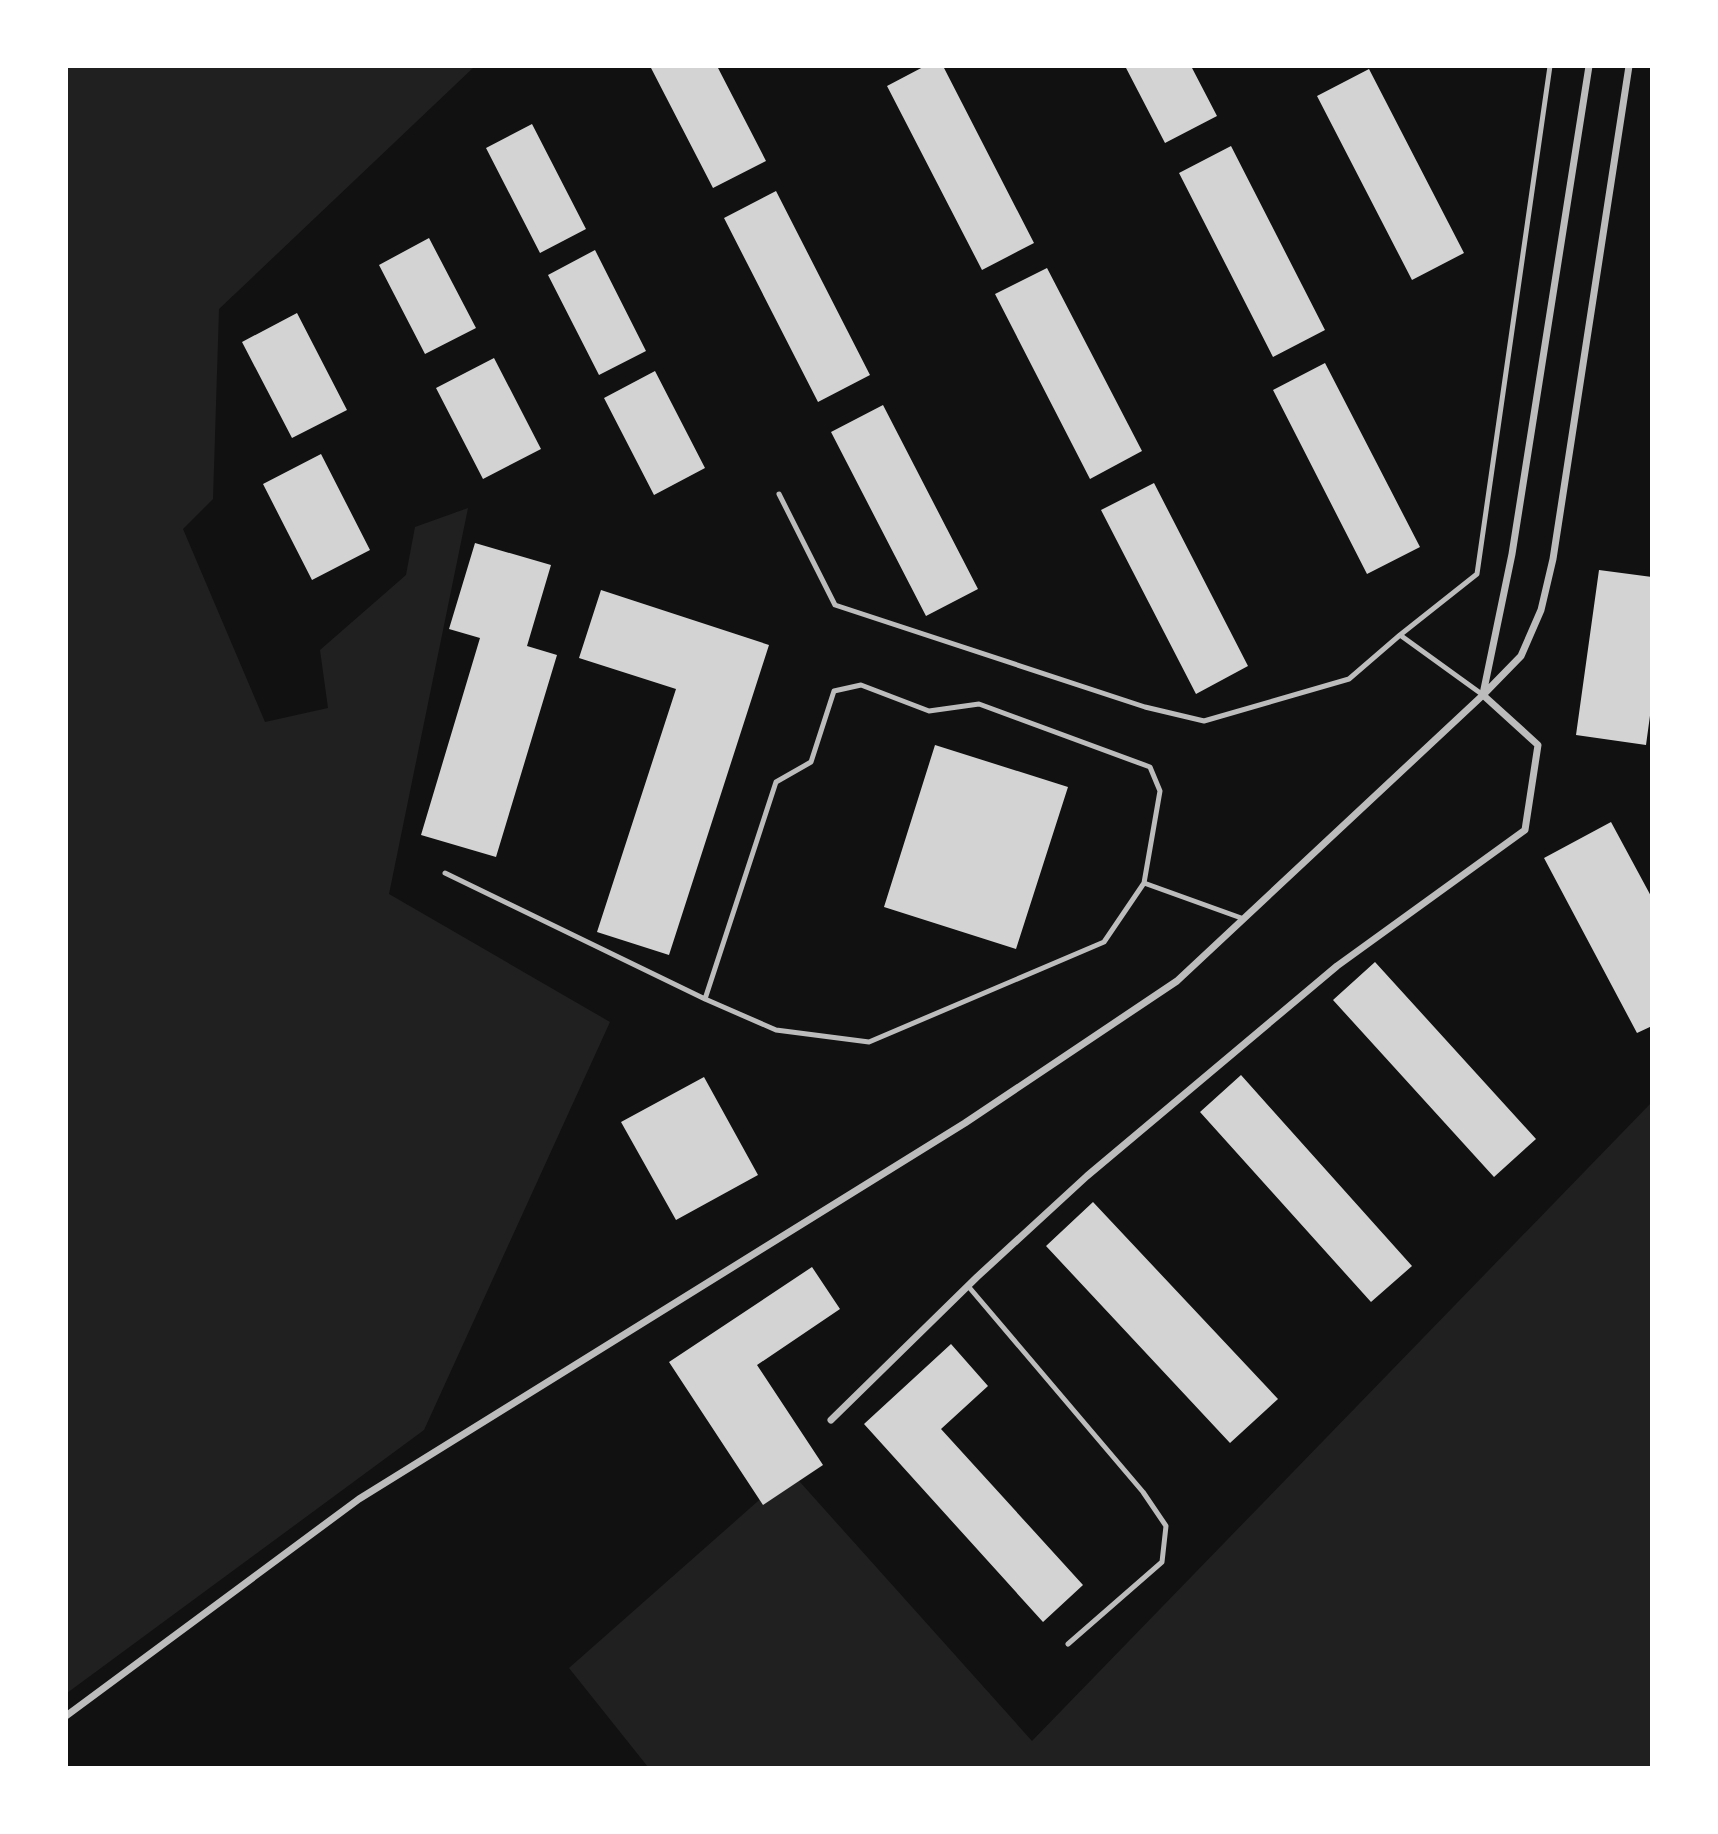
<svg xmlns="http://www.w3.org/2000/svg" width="1718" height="1834" font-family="'Nunito Sans',sans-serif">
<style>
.green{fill:#202020}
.building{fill:#d3d3d3}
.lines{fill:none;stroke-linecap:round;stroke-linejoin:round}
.service{stroke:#bcbcbc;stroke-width:5}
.minor{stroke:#bcbcbc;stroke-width:7}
</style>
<rect width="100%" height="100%" fill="#111"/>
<path class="green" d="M 67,66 L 474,67 L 219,309 L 213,499 L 183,529 L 265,722 L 328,708 L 320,650 L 406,575 L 415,527 L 468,508 L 389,894 L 610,1022 L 424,1430 L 67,1693 Z
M 1651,1103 L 1651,1767 L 648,1767 L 569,1668 L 791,1472 L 1032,1741 Z"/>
<path class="building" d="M 650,66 L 717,66 L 766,161 L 713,188 Z
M 925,66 L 943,66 L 1034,243 L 982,270 L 887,86 Z
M 1125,66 L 1191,66 L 1217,116 L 1165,143 Z
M 1369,69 L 1464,253 L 1412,280 L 1317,96 Z
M 532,124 L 586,229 L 540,253 L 486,148 Z
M 1231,146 L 1325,330 L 1273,357 L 1179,173 Z
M 776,191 L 870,375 L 818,402 L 724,218 Z
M 429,238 L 476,328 L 425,354 L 379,265 Z
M 595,250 L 646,351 L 599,375 L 548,275 Z
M 1047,268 L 1142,451 L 1090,479 L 995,294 Z
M 297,313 L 347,410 L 292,438 L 242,342 Z
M 494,358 L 541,449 L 483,479 L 436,388 Z
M 1325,363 L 1420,547 L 1367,574 L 1273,390 Z
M 655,371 L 705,468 L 654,495 L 604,398 Z
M 883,405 L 978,589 L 926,616 L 831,432 Z
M 321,454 L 370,550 L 312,580 L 263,484 Z
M 1154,483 L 1248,666 L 1196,694 L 1101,510 Z
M 475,543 L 551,565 L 527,646 L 557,655 L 496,857 L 421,835 L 480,638 L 449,629 Z
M 1599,570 L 1652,577 L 1652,701 L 1646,745 L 1576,735 Z
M 601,590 L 769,645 L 669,955 L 597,932 L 676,689 L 579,658 Z
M 935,745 L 1068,787 L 1016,949 L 884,907 Z
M 1611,822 L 1652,898 L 1652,1026 L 1637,1033 L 1544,858 Z
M 1375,962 L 1536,1139 L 1494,1177 L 1333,1000 Z
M 1241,1075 L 1412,1266 L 1371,1302 L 1200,1112 Z
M 704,1077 L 758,1175 L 676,1220 L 621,1122 Z
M 1093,1202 L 1278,1399 L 1230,1443 L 1046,1246 Z
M 812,1267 L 840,1309 L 757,1365 L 823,1465 L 763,1505 L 669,1362 Z
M 951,1344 L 988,1386 L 941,1429 L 1083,1585 L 1043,1622 L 864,1424 Z"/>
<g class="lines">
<path class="service" d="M 779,494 L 835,605 L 1145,707 L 1204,721 L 1349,679 L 1400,635 L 1483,695
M 1400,635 L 1477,574 L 1550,66
M 445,873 L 705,999 L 776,1030 L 869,1042 L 1104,942 L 1144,883 L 1160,791 L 1150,767 L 979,704 L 929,711 L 861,685 L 834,691 L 811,762 L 776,782 L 705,999
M 1144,883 L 1244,919
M 968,1286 L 1143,1492 L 1166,1526 L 1162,1562 L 1068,1644"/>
<path class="minor" d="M 1483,694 L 1512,554 L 1589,66
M 831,1420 L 977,1277 L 1087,1176 L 1337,966 L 1525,830 L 1538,745 L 1483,695
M 66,1716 L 359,1499 L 965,1123 L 1177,981 L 1483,695 L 1521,656 L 1541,610 L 1553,559 L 1629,66"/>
</g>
<rect width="1718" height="1834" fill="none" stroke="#ffffff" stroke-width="136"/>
</svg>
